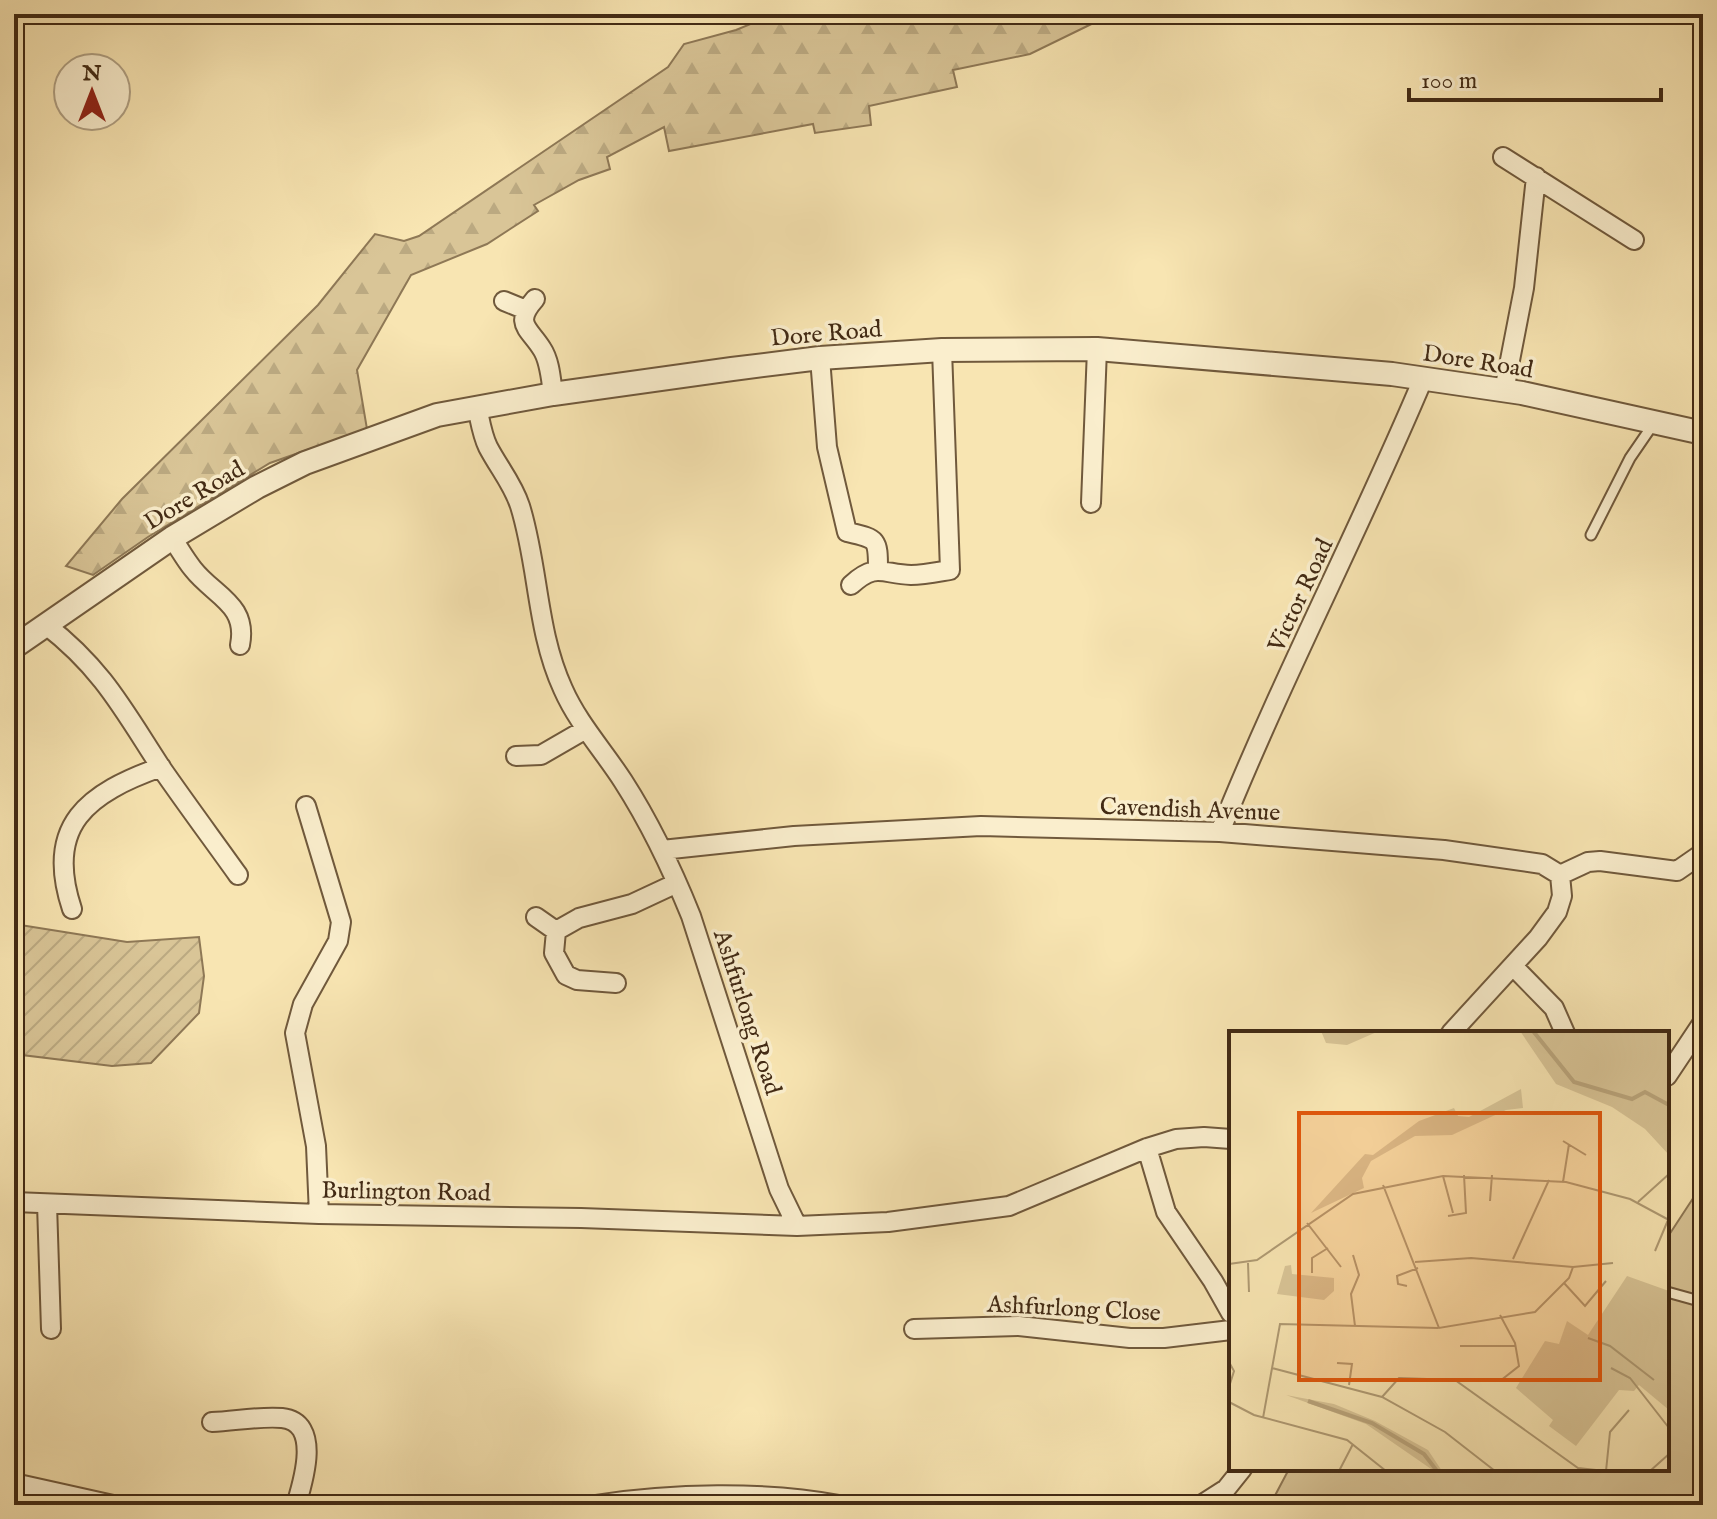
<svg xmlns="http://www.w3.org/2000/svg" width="1717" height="1519" font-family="'IM FELL English',serif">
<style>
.forest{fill:url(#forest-firs);stroke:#8e7856;stroke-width:2}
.garden{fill:url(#garden-furrows);stroke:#8e7856;stroke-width:2}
.pitch{fill:#d9c597;stroke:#8e7856;stroke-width:2}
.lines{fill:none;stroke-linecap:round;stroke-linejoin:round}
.service-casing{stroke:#70593c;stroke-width:13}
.minor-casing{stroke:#70593c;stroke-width:22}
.tertiary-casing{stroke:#70593c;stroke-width:26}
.service{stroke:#faeecd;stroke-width:9}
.minor{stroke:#faeecd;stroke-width:18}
.tertiary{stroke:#faeecd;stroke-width:22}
.labels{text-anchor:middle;stroke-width:7;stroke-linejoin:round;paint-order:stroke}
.street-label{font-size:24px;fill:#422a14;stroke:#faeecd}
.inset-river{fill:none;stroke:#baa57c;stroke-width:4}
.inset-road{fill:none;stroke:#af9a73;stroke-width:2}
.view{fill:#e0570c;fill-opacity:0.15;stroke:#e0570c;stroke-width:4}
.inset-edge{fill:none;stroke:#422a14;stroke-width:4}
</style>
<defs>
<pattern id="forest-firs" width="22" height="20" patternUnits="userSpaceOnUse" patternTransform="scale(2)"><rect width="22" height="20" fill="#d9c597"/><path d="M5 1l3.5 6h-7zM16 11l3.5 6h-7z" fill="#bba981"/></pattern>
<pattern id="garden-furrows" width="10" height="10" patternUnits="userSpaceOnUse" patternTransform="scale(2)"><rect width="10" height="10" fill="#d9c597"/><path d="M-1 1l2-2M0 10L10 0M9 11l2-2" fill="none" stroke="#bba981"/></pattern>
</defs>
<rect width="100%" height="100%" fill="#f8e5b2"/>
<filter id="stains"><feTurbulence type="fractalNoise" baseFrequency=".0025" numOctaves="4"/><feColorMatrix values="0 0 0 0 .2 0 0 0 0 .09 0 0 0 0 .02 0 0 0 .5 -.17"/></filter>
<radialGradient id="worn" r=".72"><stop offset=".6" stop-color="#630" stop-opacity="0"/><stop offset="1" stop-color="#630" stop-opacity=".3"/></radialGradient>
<path class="forest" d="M 775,14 L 907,14 L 967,21 L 977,14 L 1112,14 L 1030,54 L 953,70 L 957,87 L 869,106 L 871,125 L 815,133 L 813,124 L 669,151 L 664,127 L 607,157 L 610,169 L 579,180 L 534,205 L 538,211 L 487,244 L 411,275 L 357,370 L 367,429 L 270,463 L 148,537 L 93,575 L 66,566 L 122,499 L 318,305 L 375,234 L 404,241 L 419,236 L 668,67 L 684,44 L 736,30 Z"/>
<path class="garden" d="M 14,924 L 127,942 L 199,937 L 204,976 L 199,1013 L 151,1063 L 112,1066 L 14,1054 Z"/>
<path class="pitch" d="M 1703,1183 L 1703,1505 L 1270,1505 L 1289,1469 L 1667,1469 L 1667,1238 Z"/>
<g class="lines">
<defs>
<path id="service" d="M 1591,535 L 1630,458 L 1654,423
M 1667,1292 L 1703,1302"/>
<path id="minor" d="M 1503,157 L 1634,240
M 535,299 C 513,324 529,328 542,349 C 550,361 551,380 553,394
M 504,301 L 526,310
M 820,358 L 827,447 L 847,532 C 877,539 878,538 878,569
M 1504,391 L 1524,288 L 1536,177
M 477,407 C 480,420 482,435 488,447 C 499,468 513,484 520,506 C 539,567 536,630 563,689 C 578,723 603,750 623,781 C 650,823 672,869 691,916 L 779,1189 L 797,1226 L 888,1222 L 1009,1206 L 1147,1148 L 1176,1139 L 1204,1137 L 1231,1139
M 1091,503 L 1097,349
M 172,538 C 179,548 185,559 193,569 C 214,596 248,604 240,645
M 851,585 C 876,562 882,574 911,575 C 924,575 938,572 950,570 L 942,350
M 46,625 C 103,669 124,711 162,769 C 187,805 213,840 238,875
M 516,756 L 541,755 L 586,729
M 306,806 L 341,922 L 338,941 L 303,1004 L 295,1033 L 316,1146 L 319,1214
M 1220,832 C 1282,678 1359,531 1423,379
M 662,850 L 794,836 L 981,826 L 1220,832 L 1444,850 L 1542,864 L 1560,875
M 1560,875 L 1588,862 L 1600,861 L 1677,871 L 1703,853
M 72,909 C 44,825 88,793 161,767
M 536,917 L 556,931
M 1513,966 L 1554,1008 L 1565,1033
M 616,983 L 577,980 L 566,975 L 554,953 L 556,931 L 579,918 L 632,904 L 677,883
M 1451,1033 L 1538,938 L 1557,912 L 1562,896 L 1560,875
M 1667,1076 L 1703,1022
M 1147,1148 L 1166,1212 L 1213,1281 L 1231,1313
M 14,1202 L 319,1214 L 581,1218 L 797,1226
M 47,1204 L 51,1329
M 914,1329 L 1019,1326 L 1130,1338 L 1164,1338 L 1231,1330
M 212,1422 C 235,1421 260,1416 282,1418 C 322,1422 303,1482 296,1505
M 14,1483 L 113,1505
M 595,1505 C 672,1493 763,1491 839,1505
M 1201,1505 L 1226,1489 L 1242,1469"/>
<path id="tertiary" d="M 14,647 L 172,538 L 257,487 L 305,463 L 437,415 L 553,394 L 732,369 L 820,358 L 942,350 L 1097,349 L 1392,374 L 1522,393 L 1703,433"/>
</defs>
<use href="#service" class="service-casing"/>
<use href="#minor" class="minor-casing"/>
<use href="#tertiary" class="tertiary-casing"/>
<use href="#service" class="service"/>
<use href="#minor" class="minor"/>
<use href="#tertiary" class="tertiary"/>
</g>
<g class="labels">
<g class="street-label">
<text transform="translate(826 333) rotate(-5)" y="8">Dore Road</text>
<text transform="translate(1478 361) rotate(9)" y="8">Dore Road</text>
<text transform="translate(194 495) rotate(-31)" y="8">Dore Road</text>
<text transform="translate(1300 595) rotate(-65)" y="8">Victor Road</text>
<text transform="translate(1190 809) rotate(2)" y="8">Cavendish Avenue</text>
<text transform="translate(748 1012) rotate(72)" y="8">Ashfurlong Road</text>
<text transform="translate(406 1191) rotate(1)" y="8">Burlington Road</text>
<text transform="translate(1074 1308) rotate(3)" y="8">Ashfurlong Close</text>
</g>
</g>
<g transform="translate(1229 1031)">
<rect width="440" height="440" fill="#f8e5b2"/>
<path d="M 92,0 L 150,0 L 118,14 L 97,12 ZM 291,0 L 440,0 L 440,124 L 416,98 L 383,76 L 327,53 ZM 292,58 L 294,77 L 277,79 L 223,104 L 186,105 L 142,130 L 133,147 L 135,157 L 82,182 L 136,123 L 144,124 L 190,90 L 225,77 L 229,85 L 240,86 ZM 57,364 L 105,373 L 146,390 L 199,419 L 213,440 L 205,440 L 137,393 Z" fill="#d9c597"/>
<path d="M 62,234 L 63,243 L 105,247 L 105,260 L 95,269 L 48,263 L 56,235 Z" fill="#d9c597"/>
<path d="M 398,245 L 440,260 L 440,379 L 410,354 L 405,360 L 390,359 L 347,415 L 320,395 L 324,389 L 287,357 L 316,310 L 330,313 L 338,290 L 359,304 Z" fill="#d9c597"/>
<path class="inset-river" d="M 304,0 L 345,51 L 403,68 L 416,61 L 440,74M 79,370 L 143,392 L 195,423 L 208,440"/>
<path class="inset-road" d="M 334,110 L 357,124M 214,145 L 224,182M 334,151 L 340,113M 154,154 L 210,297 L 306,281 L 340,247 L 344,236M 261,170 L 263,144M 409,171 L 440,143M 219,185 L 237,182 L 235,144M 78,192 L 112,236M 426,220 L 439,189M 124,224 L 130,244 L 122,263 L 126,295M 284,228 L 320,149M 186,231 L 242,227 L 344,236 L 384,232M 19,232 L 20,261M 0,233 L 28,229 L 124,163 L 214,145 L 337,151 L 401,168 L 440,189M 83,242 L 83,227 L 99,217M 335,252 L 356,275 L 377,250M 178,255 L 169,253 L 168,245 L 189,237M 271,284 L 286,312 L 290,335 L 271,350M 359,307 L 381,315 L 425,349M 231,315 L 287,315M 0,331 L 5,340 L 0,356M 108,332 L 123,333 L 120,354M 43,337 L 153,366 L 216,401 L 266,440M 382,337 L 401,347 L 440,397M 153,366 L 170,347 L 226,349 L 349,437 L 376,440M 0,371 L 25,384 L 118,409 L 157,440M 34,387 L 51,293 L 209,297M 110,440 L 124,413M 377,440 L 381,401 L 400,379M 421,440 L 440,423"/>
<path class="view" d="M 70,82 L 371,82 L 371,349 L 70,349 Z"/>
<rect width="440" height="440" class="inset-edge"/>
</g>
<rect width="1717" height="1519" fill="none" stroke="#f8e5b2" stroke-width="48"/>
<rect x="16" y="16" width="1685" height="1487" fill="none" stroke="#422a14" stroke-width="4"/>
<rect x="24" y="24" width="1669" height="1471" fill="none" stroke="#422a14" stroke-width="2"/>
<g transform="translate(92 92)"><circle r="38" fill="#faeecd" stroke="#b0a083" stroke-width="2"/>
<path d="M0-6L14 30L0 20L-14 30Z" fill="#8f2418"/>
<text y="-12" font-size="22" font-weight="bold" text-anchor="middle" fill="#422a14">N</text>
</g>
<path d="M1409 88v12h252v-12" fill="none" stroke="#422a14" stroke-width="4"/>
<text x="1421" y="88" font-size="24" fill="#422a14" stroke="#faeecd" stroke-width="6" paint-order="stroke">100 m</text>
<rect width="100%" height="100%" filter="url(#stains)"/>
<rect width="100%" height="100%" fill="url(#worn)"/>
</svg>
